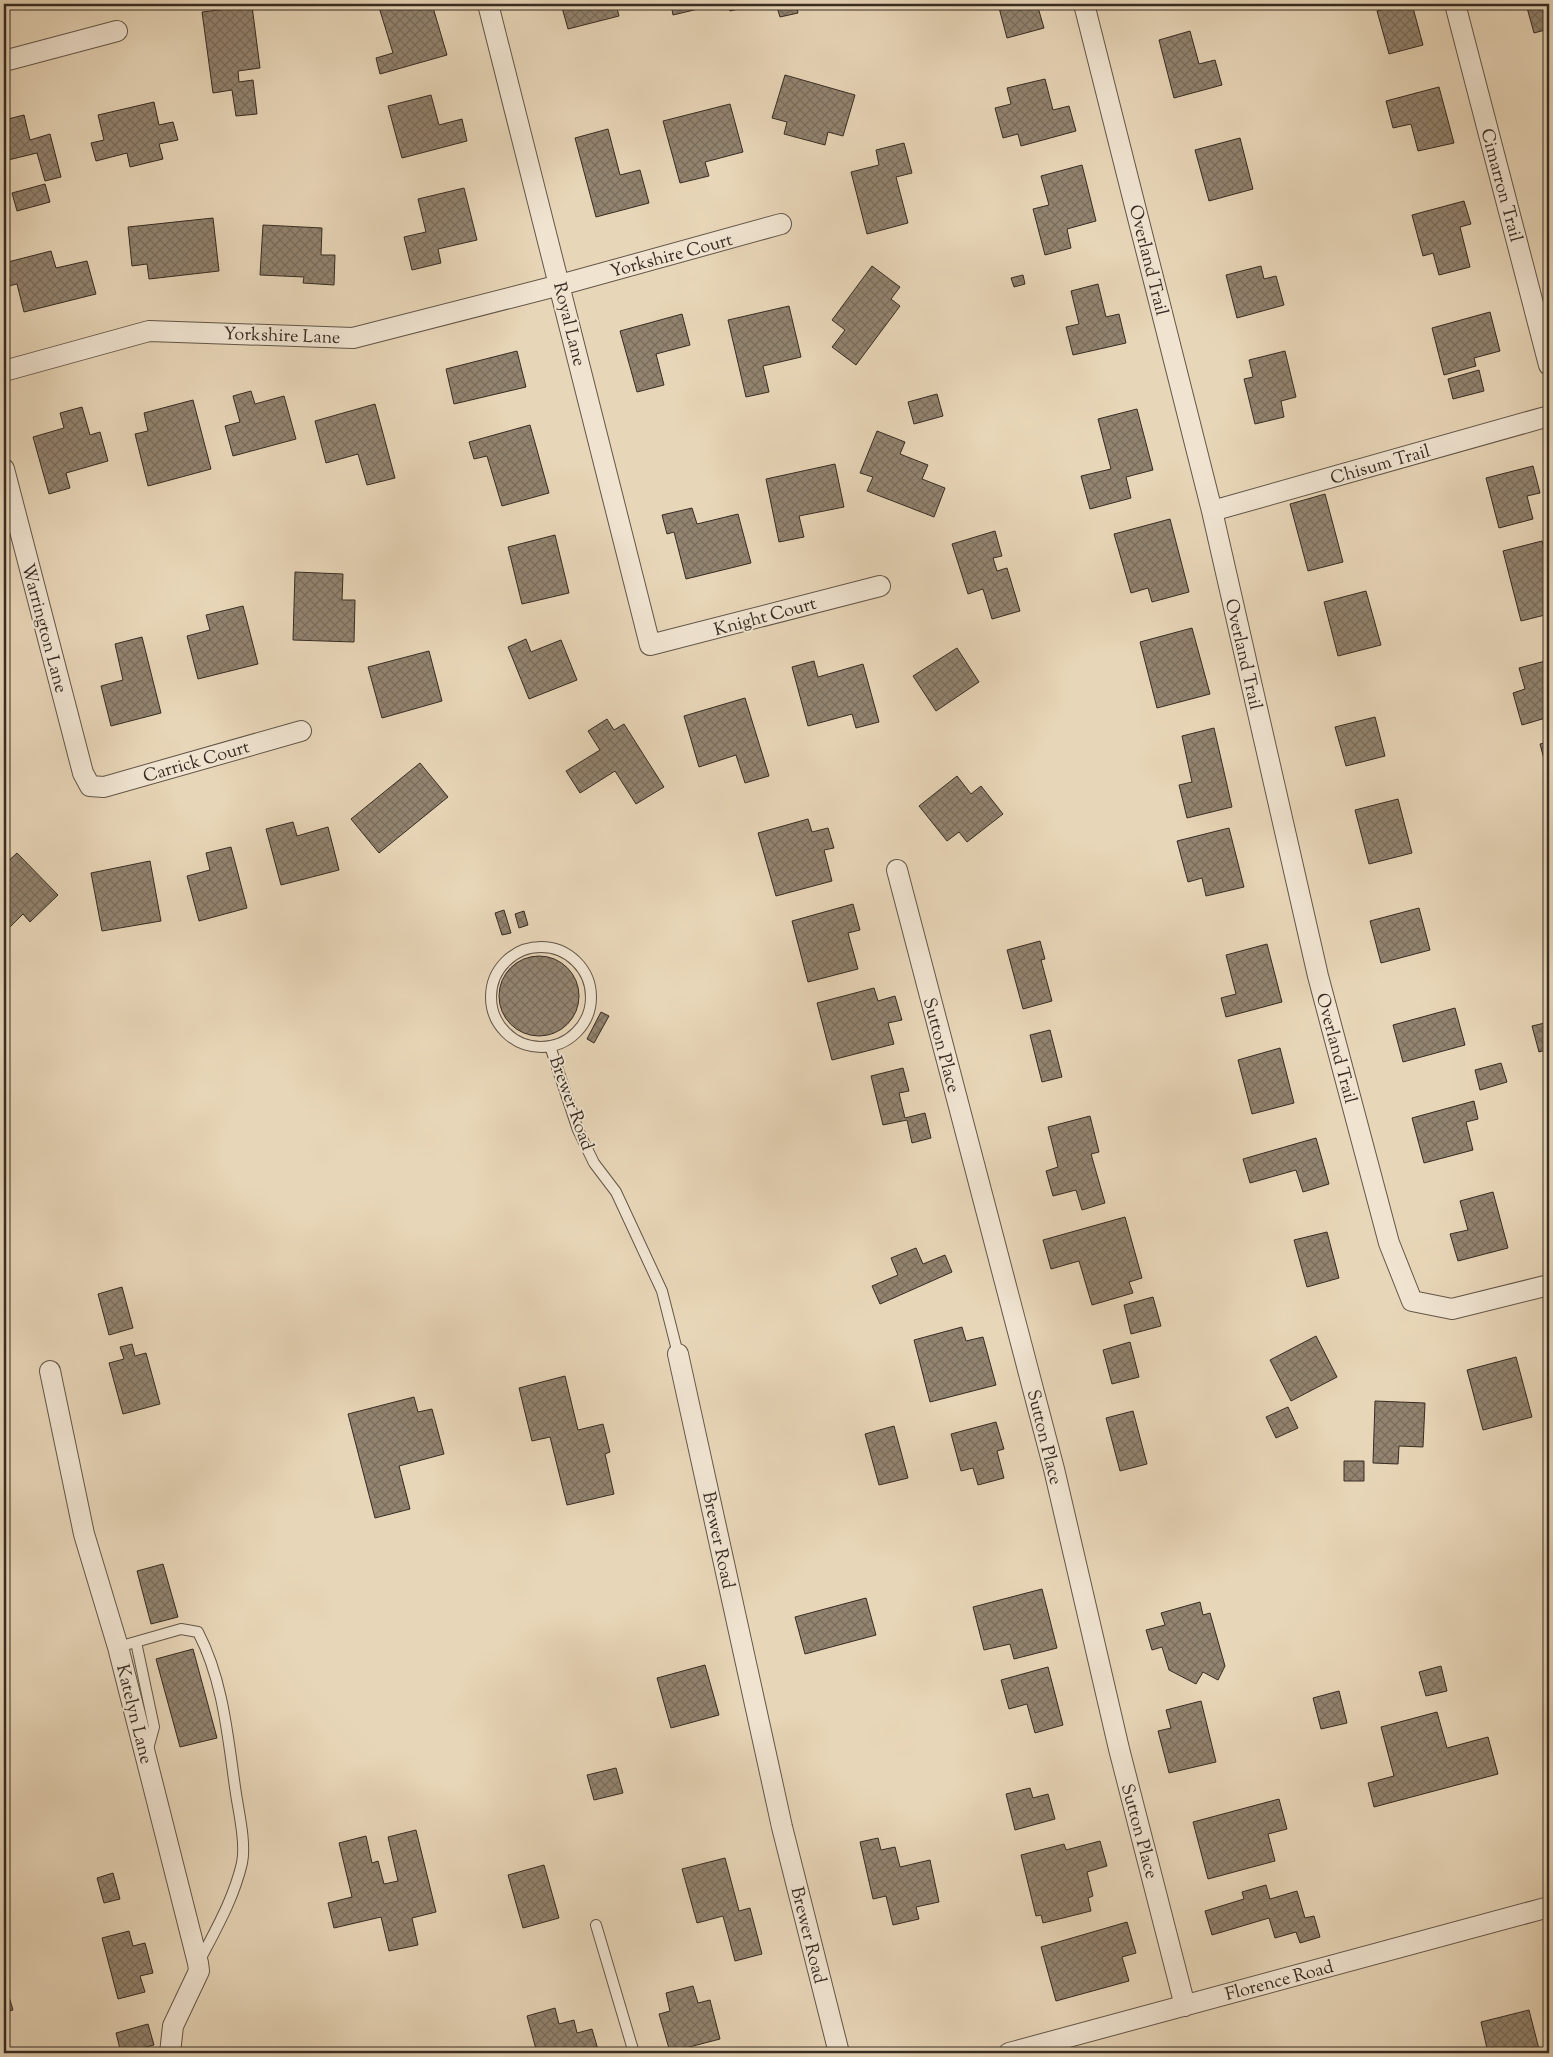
<svg xmlns="http://www.w3.org/2000/svg" width="1553" height="2057" font-family="'Sorts Mill Goudy',serif">
<style>
.building{fill:url(#building-cross-hatch);stroke:#372c23}
.lines{fill:none;stroke-linecap:round;stroke-linejoin:round}
.service-casing{stroke:#635648;stroke-width:12}
.minor-casing{stroke:#635648;stroke-width:22}
.service{stroke:#f0e4d1;stroke-width:10}
.minor{stroke:#f0e4d1;stroke-width:20}
.labels{text-anchor:middle;stroke-width:4;stroke-linejoin:round;paint-order:stroke}
.street-label{font-size:18px;fill:#372c23;stroke:#f0e4d1}
</style>
<defs>
<pattern id="building-cross-hatch" width="8" height="8" patternUnits="userSpaceOnUse" patternTransform="scale(1.25)"><rect width="8" height="8" fill="#938470"/><path d="M0 0l8 8M0 8l8-8" fill="none" stroke="#796c5c"/></pattern>
</defs>
<rect width="100%" height="100%" fill="#e8d6b8"/>
<filter id="stains"><feTurbulence type="fractalNoise" baseFrequency=".004" numOctaves="4"/><feColorMatrix values="0 0 0 0 .2 0 0 0 0 .09 0 0 0 0 .02 0 0 0 .5 -.17"/></filter>
<radialGradient id="worn" r=".72"><stop offset=".6" stop-color="#630" stop-opacity="0"/><stop offset="1" stop-color="#630" stop-opacity=".3"/></radialGradient>
<path class="building" d="M 378,4 L 432,4 L 447,55 L 380,74 L 376,58 L 393,53 Z
M 561,4 L 616,4 L 619,16 L 568,29 Z
M 671,4 L 719,4 L 673,15 Z
M 728,4 L 759,4 L 730,11 Z
M 776,4 L 796,4 L 798,13 L 780,17 Z
M 998,4 L 1037,4 L 1044,28 L 1007,38 Z
M 1403,4 L 1412,4 L 1423,45 L 1389,54 L 1377,11 Z
M 1526,4 L 1549,4 L 1549,29 L 1534,33 Z
M 252,6 L 260,68 L 238,71 L 239,82 L 253,80 L 257,114 L 236,116 L 232,90 L 213,93 L 202,12 Z
M 1190,31 L 1199,64 L 1215,60 L 1222,85 L 1174,98 L 1159,40 Z
M 785,75 L 855,95 L 843,136 L 828,132 L 825,145 L 784,134 L 787,122 L 772,118 Z
M 1045,79 L 1053,110 L 1069,106 L 1076,131 L 1021,146 L 1018,134 L 1003,138 L 995,108 L 1011,104 L 1007,88 Z
M 1439,87 L 1454,143 L 1418,151 L 1411,124 L 1393,128 L 1386,101 Z
M 431,95 L 439,125 L 462,119 L 467,141 L 402,158 L 388,106 Z
M 154,102 L 159,125 L 173,122 L 178,140 L 159,144 L 163,159 L 130,167 L 127,153 L 96,161 L 91,143 L 104,140 L 98,115 Z
M 730,104 L 743,152 L 705,162 L 709,176 L 680,183 L 663,121 Z
M 24,115 L 30,140 L 50,134 L 61,177 L 45,181 L 37,153 L 4,161 L 4,120 Z
M 608,129 L 620,175 L 640,170 L 649,203 L 596,217 L 575,138 Z
M 1240,138 L 1253,189 L 1209,201 L 1195,150 Z
M 904,143 L 912,173 L 896,177 L 908,223 L 867,234 L 851,172 L 879,165 L 876,150 Z
M 1082,165 L 1096,221 L 1067,229 L 1071,248 L 1045,255 L 1033,209 L 1049,205 L 1041,176 Z
M 45,184 L 50,202 L 17,211 L 12,193 Z
M 464,188 L 477,240 L 438,249 L 441,263 L 412,270 L 404,237 L 426,232 L 418,199 Z
M 1464,201 L 1471,224 L 1460,227 L 1470,267 L 1439,275 L 1433,253 L 1423,256 L 1412,215 Z
M 213,218 L 219,271 L 149,279 L 147,264 L 132,266 L 128,227 Z
M 263,225 L 322,228 L 321,255 L 335,255 L 334,285 L 303,283 L 304,277 L 260,275 Z
M 51,251 L 56,268 L 87,261 L 96,294 L 24,312 L 17,284 L 4,287 L 4,263 Z
M 872,266 L 900,287 L 891,299 L 900,306 L 856,365 L 832,347 L 845,330 L 832,320 Z
M 1261,266 L 1264,279 L 1276,276 L 1284,305 L 1237,318 L 1226,275 Z
M 1023,275 L 1025,284 L 1014,287 L 1011,278 Z
M 1098,284 L 1106,317 L 1119,314 L 1126,343 L 1073,355 L 1066,327 L 1079,324 L 1071,291 Z
M 789,306 L 801,357 L 763,366 L 769,392 L 746,397 L 728,320 Z
M 1490,312 L 1500,351 L 1474,358 L 1476,366 L 1444,375 L 1432,328 Z
M 682,314 L 690,345 L 656,354 L 664,385 L 637,392 L 620,331 Z
M 517,351 L 526,387 L 454,404 L 446,369 Z
M 1285,351 L 1296,397 L 1281,401 L 1284,417 L 1255,424 L 1244,379 L 1253,377 L 1249,360 Z
M 1479,370 L 1484,391 L 1453,399 L 1448,379 Z
M 251,391 L 255,404 L 284,396 L 296,439 L 233,456 L 225,426 L 240,422 L 233,396 Z
M 937,394 L 943,416 L 914,424 L 908,402 Z
M 193,400 L 211,469 L 148,486 L 135,434 L 148,431 L 144,413 Z
M 375,404 L 395,478 L 367,485 L 358,454 L 326,463 L 315,421 Z
M 82,407 L 90,435 L 100,432 L 108,461 L 66,473 L 70,488 L 49,494 L 33,437 L 64,428 L 60,413 Z
M 1137,409 L 1153,470 L 1126,477 L 1131,498 L 1090,509 L 1081,476 L 1111,469 L 1098,419 Z
M 530,425 L 549,493 L 502,506 L 487,456 L 474,459 L 469,442 Z
M 877,431 L 905,442 L 900,454 L 928,465 L 922,479 L 945,488 L 934,517 L 867,491 L 873,477 L 860,473 Z
M 835,464 L 844,507 L 799,516 L 804,537 L 779,542 L 766,479 Z
M 1533,466 L 1540,493 L 1527,496 L 1533,519 L 1499,528 L 1486,478 Z
M 1325,494 L 1343,562 L 1308,571 L 1290,504 Z
M 692,508 L 697,524 L 738,514 L 751,563 L 686,579 L 674,532 L 667,534 L 662,515 Z
M 1170,519 L 1189,592 L 1152,602 L 1148,588 L 1131,593 L 1114,534 Z
M 995,531 L 1002,556 L 993,558 L 997,571 L 1007,568 L 1020,611 L 992,619 L 983,589 L 968,594 L 952,544 Z
M 555,535 L 569,593 L 522,604 L 508,547 Z
M 1542,541 L 1549,568 L 1549,614 L 1521,621 L 1503,551 Z
M 295,572 L 343,574 L 342,600 L 355,600 L 354,642 L 293,640 Z
M 1366,591 L 1381,645 L 1338,656 L 1324,602 Z
M 243,606 L 258,664 L 198,679 L 187,636 L 210,630 L 206,615 Z
M 1192,628 L 1210,694 L 1157,708 L 1140,642 Z
M 142,637 L 161,713 L 111,726 L 101,686 L 123,680 L 115,644 Z
M 526,639 L 531,652 L 561,640 L 577,680 L 529,699 L 508,647 Z
M 957,648 L 979,682 L 936,711 L 913,676 Z
M 429,651 L 442,701 L 382,718 L 368,667 Z
M 1549,660 L 1549,717 L 1522,725 L 1513,693 L 1525,689 L 1519,668 Z
M 814,661 L 818,677 L 863,664 L 879,722 L 856,728 L 852,714 L 808,726 L 792,667 Z
M 745,698 L 769,776 L 745,783 L 736,755 L 699,767 L 684,716 Z
M 1375,717 L 1385,756 L 1346,766 L 1335,727 Z
M 607,719 L 614,730 L 624,724 L 664,787 L 636,804 L 615,771 L 580,793 L 566,771 L 600,750 L 588,731 Z
M 1214,728 L 1232,807 L 1187,818 L 1179,785 L 1192,782 L 1182,736 Z
M 1549,742 L 1549,778 L 1540,744 Z
M 420,763 L 448,797 L 379,853 L 351,819 Z
M 957,776 L 971,794 L 981,786 L 1003,814 L 967,842 L 959,832 L 947,841 L 919,806 Z
M 1398,799 L 1412,853 L 1369,864 L 1355,810 Z
M 808,819 L 812,832 L 828,828 L 834,848 L 824,850 L 832,881 L 776,896 L 758,833 Z
M 293,822 L 297,836 L 328,827 L 339,870 L 281,885 L 266,829 Z
M 1229,828 L 1244,887 L 1206,896 L 1202,878 L 1188,882 L 1177,841 Z
M 231,847 L 247,908 L 199,921 L 187,876 L 210,870 L 206,853 Z
M 17,853 L 58,895 L 30,922 L 23,914 L 6,931 L 4,865 Z
M 150,861 L 161,921 L 102,931 L 91,873 Z
M 853,904 L 860,930 L 848,933 L 858,969 L 808,982 L 792,921 Z
M 1419,908 L 1430,950 L 1381,963 L 1370,921 Z
M 504,910 L 511,933 L 502,935 L 495,913 Z
M 524,911 L 528,925 L 519,928 L 515,914 Z
M 1040,941 L 1045,959 L 1041,960 L 1052,1001 L 1023,1009 L 1007,950 Z
M 1267,944 L 1282,1002 L 1226,1017 L 1221,998 L 1236,994 L 1226,955 Z
M499 996a40 40 0 1 1 80 0a40 40 0 1 1-80 0Z
M 874,988 L 878,1001 L 895,996 L 902,1020 L 888,1023 L 894,1044 L 832,1060 L 817,1003 Z
M 1455,1008 L 1465,1045 L 1403,1062 L 1393,1025 Z
M 601,1012 L 609,1016 L 594,1043 L 587,1039 Z
M 1549,1022 L 1549,1049 L 1539,1052 L 1532,1026 Z
M 1050,1030 L 1062,1077 L 1042,1082 L 1030,1035 Z
M 1280,1048 L 1294,1103 L 1252,1114 L 1238,1060 Z
M 1501,1063 L 1507,1082 L 1480,1090 L 1475,1070 Z
M 903,1068 L 909,1091 L 899,1093 L 905,1118 L 925,1113 L 931,1138 L 912,1143 L 907,1120 L 883,1125 L 871,1076 Z
M 1474,1101 L 1478,1119 L 1466,1122 L 1473,1150 L 1424,1163 L 1412,1118 Z
M 1090,1116 L 1099,1152 L 1091,1154 L 1105,1203 L 1082,1210 L 1076,1190 L 1053,1196 L 1046,1171 L 1058,1167 L 1048,1127 Z
M 1316,1138 L 1329,1184 L 1303,1192 L 1296,1170 L 1250,1183 L 1243,1159 Z
M 1493,1192 L 1508,1248 L 1458,1261 L 1450,1234 L 1468,1230 L 1460,1201 Z
M 1125,1217 L 1142,1278 L 1129,1282 L 1133,1293 L 1092,1305 L 1079,1261 L 1051,1269 L 1043,1240 Z
M 1327,1232 L 1339,1278 L 1307,1287 L 1294,1240 Z
M 916,1248 L 923,1264 L 945,1255 L 952,1272 L 880,1304 L 872,1286 L 898,1275 L 891,1258 Z
M 122,1287 L 133,1328 L 109,1335 L 98,1294 Z
M 1153,1297 L 1161,1326 L 1131,1334 L 1124,1305 Z
M 962,1327 L 966,1341 L 983,1337 L 996,1385 L 930,1402 L 914,1340 Z
M 1316,1336 L 1337,1377 L 1291,1401 L 1270,1360 Z
M 1130,1342 L 1139,1377 L 1112,1384 L 1103,1350 Z
M 132,1344 L 135,1356 L 146,1353 L 160,1404 L 123,1414 L 109,1363 L 124,1359 L 120,1347 Z
M 1516,1357 L 1532,1417 L 1483,1430 L 1467,1370 Z
M 565,1376 L 578,1430 L 603,1424 L 610,1452 L 605,1454 L 614,1494 L 567,1505 L 550,1437 L 532,1441 L 519,1388 Z
M 414,1397 L 418,1412 L 432,1409 L 444,1454 L 399,1466 L 410,1509 L 375,1518 L 348,1414 Z
M 1375,1401 L 1425,1403 L 1423,1447 L 1399,1446 L 1398,1464 L 1373,1463 Z
M 1288,1407 L 1298,1428 L 1276,1438 L 1266,1417 Z
M 1133,1411 L 1147,1464 L 1120,1471 L 1106,1418 Z
M 996,1422 L 1004,1449 L 997,1451 L 1004,1478 L 978,1485 L 973,1468 L 961,1471 L 951,1434 Z
M 894,1426 L 908,1478 L 879,1485 L 865,1434 Z
M 1344,1461 L 1364,1461 L 1364,1481 L 1344,1481 Z
M 163,1564 L 178,1617 L 151,1624 L 137,1571 Z
M 1042,1589 L 1057,1648 L 1014,1659 L 1010,1644 L 984,1650 L 973,1607 Z
M 866,1598 L 876,1635 L 805,1654 L 795,1617 Z
M 1200,1602 L 1203,1615 L 1210,1613 L 1225,1666 L 1218,1680 L 1203,1672 L 1196,1684 L 1169,1670 L 1162,1647 L 1152,1650 L 1146,1630 L 1165,1625 L 1161,1613 Z
M 193,1649 L 217,1738 L 180,1747 L 156,1659 Z
M 705,1665 L 719,1715 L 671,1728 L 657,1678 Z
M 1441,1666 L 1447,1691 L 1426,1696 L 1419,1672 Z
M 1048,1667 L 1063,1725 L 1035,1733 L 1027,1704 L 1009,1709 L 1001,1680 Z
M 1339,1691 L 1347,1723 L 1321,1729 L 1313,1698 Z
M 1201,1701 L 1216,1762 L 1169,1773 L 1158,1731 L 1171,1728 L 1166,1710 Z
M 1437,1712 L 1447,1748 L 1488,1737 L 1498,1774 L 1374,1807 L 1368,1783 L 1394,1776 L 1381,1727 Z
M 616,1768 L 623,1793 L 594,1800 L 587,1775 Z
M 1030,1788 L 1033,1798 L 1048,1794 L 1055,1819 L 1015,1830 L 1006,1794 Z
M 1279,1799 L 1287,1829 L 1268,1834 L 1275,1861 L 1208,1879 L 1193,1822 Z
M 416,1830 L 436,1912 L 412,1918 L 418,1945 L 389,1951 L 381,1917 L 334,1928 L 328,1903 L 352,1897 L 339,1843 L 366,1836 L 372,1863 L 378,1861 L 384,1884 L 398,1881 L 388,1837 Z
M 878,1838 L 881,1850 L 895,1847 L 900,1867 L 930,1860 L 939,1902 L 916,1907 L 919,1919 L 893,1925 L 886,1896 L 873,1899 L 860,1842 Z
M 1100,1841 L 1107,1866 L 1087,1872 L 1093,1896 L 1088,1898 L 1091,1911 L 1043,1923 L 1041,1915 L 1036,1916 L 1021,1855 L 1064,1844 L 1066,1850 Z
M 725,1858 L 739,1911 L 750,1908 L 762,1954 L 735,1961 L 723,1916 L 697,1923 L 682,1869 Z
M 544,1865 L 559,1918 L 523,1928 L 508,1875 Z
M 113,1873 L 120,1899 L 104,1903 L 97,1878 Z
M 1266,1885 L 1270,1899 L 1297,1891 L 1305,1918 L 1314,1916 L 1320,1937 L 1300,1943 L 1296,1932 L 1275,1938 L 1269,1918 L 1212,1935 L 1205,1911 L 1244,1899 L 1242,1892 Z
M 1127,1922 L 1136,1953 L 1122,1957 L 1129,1981 L 1056,2001 L 1041,1947 Z
M 129,1931 L 133,1946 L 145,1943 L 153,1973 L 140,1976 L 145,1992 L 118,1999 L 102,1938 Z
M 4,1980 L 13,2010 L 4,2012 Z
M 693,1986 L 698,2003 L 710,2000 L 720,2039 L 670,2052 L 659,2014 L 670,2011 L 666,1993 Z
M 555,2008 L 559,2024 L 574,2020 L 577,2033 L 592,2029 L 599,2053 L 537,2053 L 527,2016 Z
M 1529,2010 L 1540,2053 L 1488,2053 L 1481,2022 Z
M 148,2024 L 154,2045 L 121,2053 L 116,2033 Z"/>
<g class="lines">
<defs>
<path id="service" d="M491 997a50 50 0 1 1 100 0a50 50 0 1 1-100 0Z
M 550,1046 L 578,1130 L 594,1163 L 616,1192 L 662,1291 L 678,1354
M 136,1642 L 154,1727 L 148,1749
M 118,1647 L 181,1629 L 198,1632 C 224,1682 228,1740 236,1794 C 239,1813 246,1844 242,1863 C 234,1898 216,1929 200,1960
M 596,1925 L 634,2053"/>
<path id="minor" d="M 488,4 L 650,645 L 880,586
M 1084,4 L 1212,511 L 1318,976 L 1389,1243 L 1412,1301 L 1452,1309 L 1549,1285
M 1455,4 L 1549,365
M 4,61 L 117,31
M 4,371 L 149,331 L 353,338 L 560,285 L 781,224
M 4,469 L 83,773 L 90,786 L 104,787 L 301,731
M 1212,511 L 1549,416
M 897,870 L 1054,1469 L 1119,1749 L 1185,2006
M 678,1354 L 782,1827 L 839,2053
M 50,1371 L 84,1534 L 118,1647 L 198,1963 L 199,1971 L 173,2026 L 170,2053
M 1009,2053 L 1549,1907"/>
</defs>
<use href="#service" class="service-casing"/>
<use href="#minor" class="minor-casing"/>
<use href="#service" class="service"/>
<use href="#minor" class="minor"/>
</g>
<g class="labels">
<g class="street-label">
<text transform="translate(1502 185) rotate(75)" y="6">Cimarron Trail</text>
<text transform="translate(671 255) rotate(-15)" y="6">Yorkshire Court</text>
<text transform="translate(1149 260) rotate(76)" y="6">Overland Trail</text>
<text transform="translate(570 324) rotate(76)" y="6">Royal Lane</text>
<text transform="translate(282 335) rotate(2)" y="6">Yorkshire Lane</text>
<text transform="translate(1380 464) rotate(-16)" y="6">Chisum Trail</text>
<text transform="translate(765 616) rotate(-15)" y="6">Knight Court</text>
<text transform="translate(45 628) rotate(75)" y="6">Warrington Lane</text>
<text transform="translate(1244 654) rotate(77)" y="6">Overland Trail</text>
<text transform="translate(196 761) rotate(-16)" y="6">Carrick Court</text>
<text transform="translate(942 1045) rotate(75)" y="6">Sutton Place</text>
<text transform="translate(1337 1048) rotate(75)" y="6">Overland Trail</text>
<text transform="translate(572 1103) rotate(70)" y="6">Brewer Road</text>
<text transform="translate(1045 1437) rotate(76)" y="6">Sutton Place</text>
<text transform="translate(719 1540) rotate(78)" y="6">Brewer Road</text>
<text transform="translate(135 1714) rotate(76)" y="6">Katelyn Lane</text>
<text transform="translate(1140 1831) rotate(75)" y="6">Sutton Place</text>
<text transform="translate(809 1935) rotate(76)" y="6">Brewer Road</text>
<text transform="translate(1279 1980) rotate(-15)" y="6">Florence Road</text>
</g>
</g>
<rect width="1553" height="2057" fill="none" stroke="#e8d6b8" stroke-width="20"/>
<rect x="5" y="5" width="1543" height="2047" fill="none" stroke="#372c23" stroke-width="2.5"/>
<rect x="10" y="10" width="1533" height="2037" fill="none" stroke="#372c23"/>
<rect width="100%" height="100%" filter="url(#stains)"/>
<rect width="100%" height="100%" fill="url(#worn)"/>
</svg>
